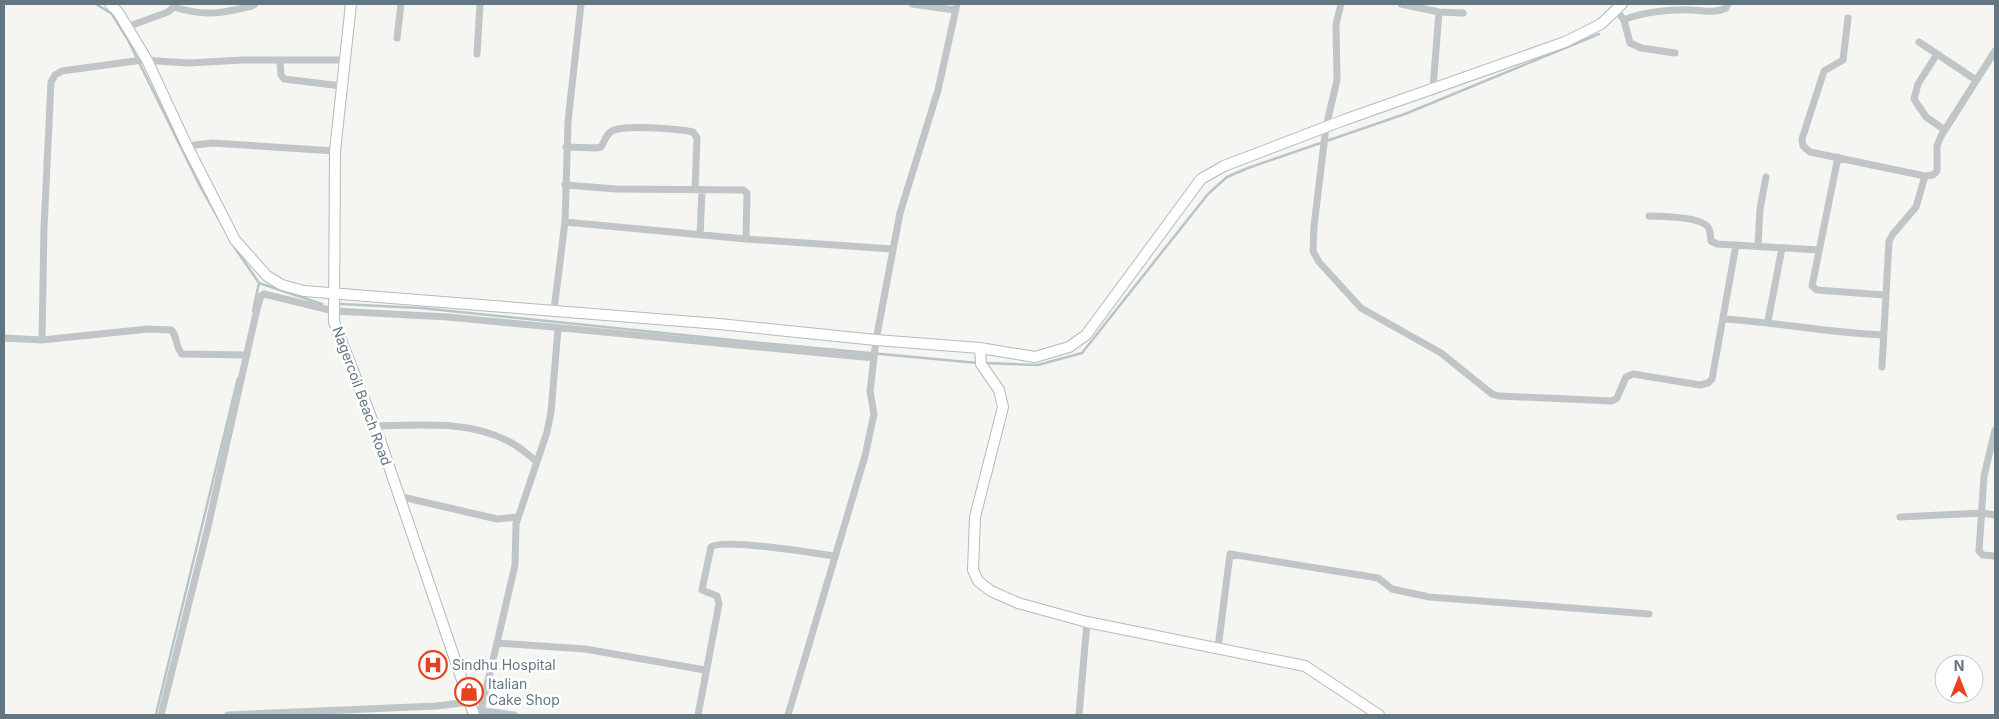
<svg xmlns="http://www.w3.org/2000/svg" width="1999" height="719" font-family="Inter,sans-serif">
<style>
.lines{fill:none;stroke-linecap:round;stroke-linejoin:round}
.stream{stroke:#b7c5c8;stroke-width:2.5}
.secondary-casing{stroke:#b4babe;stroke-width:12}
.street{stroke:#c0c5c7;stroke-width:7}
.secondary{stroke:#fff;stroke-width:10}
.labels{text-anchor:middle;stroke-width:5;stroke-linejoin:round;paint-order:stroke}
.street-label{font-size:14px;fill:#637783;stroke:#fff}
.poi-label{font-size:14px;fill:#637783;stroke:#fff;text-anchor:start}
</style>
<rect width="100%" height="100%" fill="#f5f5f1"/>
<g class="lines">
<path class="stream" d="M 96,4 L 112,14 L 128,40 L 200,186 L 222,225
M 233,245 L 259,283 L 322,304
M 340,304 L 421,308 L 761,343 L 978,363
M 253,311 L 259,283
M 984,363 L 1038,365 L 1082,353 L 1208,194 L 1227,177 L 1248,168 L 1405,114 L 1599,34
M 156,714 L 238,378"/>
<defs>
<path id="secondary" d="M 110,4 L 118,12 L 147,60 L 187,146 L 235,240 L 267,276 L 282,285 L 304,291 L 719,324 L 876,340 L 980,348 L 1035,357 L 1069,347 L 1086,335 L 1201,179 L 1224,166 L 1344,120 L 1565,42 L 1601,24 L 1622,4
M 351,4 L 335,151 L 334,322 L 380,440 L 474,715
M 980,348 L 981,364 L 999,390 L 1003,407 L 975,517 L 973,570 L 978,581 L 991,591 L 1018,603 L 1087,622 L 1305,666 L 1379,715"/>
</defs>
<use href="#secondary" class="secondary-casing"/>
<path class="street" d="M 912,4 L 955,10
M 1341,4 L 1336,24 L 1337,80 L 1326,127 L 1314,226 L 1313,251 L 1319,262 L 1361,308 L 1441,353 L 1492,394 L 1499,396 L 1612,401 L 1617,398 L 1626,377 L 1633,374 L 1700,385 L 1708,383 L 1712,379 L 1736,245
M 1401,4 L 1439,12 L 1463,13
M 174,7 C 205,17 222,13 252,6 L 255,4
M 1616,10 L 1624,20 L 1630,43 L 1641,48 L 1675,53
M 1848,18 L 1843,60 L 1824,71 L 1802,139 L 1803,146 L 1810,152 L 1925,176 L 1933,175 L 1937,171 L 1937,146 L 1941,136 L 1995,51
M 1624,20 C 1641,12 1673,9 1691,10 C 1703,10 1714,14 1726,8 L 1728,4
M 127,27 L 168,12 L 176,5
M 397,38 L 401,4
M 1919,42 L 1976,80
M 477,54 L 480,4
M 1937,54 L 1918,84 L 1914,99 L 1926,117 L 1945,130
M 280,60 L 281,75 L 284,79 L 342,86
M 1433,88 L 1439,12
M 187,146 L 212,143 L 335,151
M 566,147 L 596,148 L 601,147 C 605,141 606,134 612,131 C 624,124 678,129 693,132 L 697,138 L 695,190
M 1838,157 L 1812,286 L 1817,290 L 1885,295
M 565,185 L 616,189 L 743,190 L 747,193 L 746,239
M 1649,216 C 1661,216 1699,217 1707,226 C 1711,229 1710,236 1711,241 L 1717,244 L 1819,250
M 565,222 L 746,239 L 892,249
M 700,235 L 702,190
M 1758,246 L 1760,209 L 1766,177
M 554,310 L 565,222 L 568,122 L 581,4
M 1723,319 C 1777,322 1829,333 1883,335
M 1768,321 L 1782,248
M 4,338 L 42,340 L 148,329 L 171,330 C 178,336 175,347 182,354 L 247,355
M 42,340 L 44,228 L 51,82 L 55,75 L 62,71 L 142,60 L 189,63 L 243,60 L 345,60
M 1882,367 L 1889,241 L 1893,234 L 1916,207 L 1925,176
M 374,426 C 418,425 468,420 508,441 C 519,446 527,454 536,461
M 1995,430 L 1984,476 L 1979,551 L 1983,555 L 1995,556
M 398,496 L 497,519 L 518,517
M 1900,517 L 1982,513 L 1995,515
M 497,643 L 515,565 L 516,524 L 547,432 L 551,412 L 558,329
M 1218,648 L 1230,554 L 1378,578 L 1392,589 L 1429,597 L 1649,614
M 478,710 L 514,715
M 481,710 L 497,643 L 585,649 L 705,670
M 161,715 L 207,531 L 257,309 L 261,296 L 264,294 L 334,311 L 448,317 L 874,358
M 228,715 L 436,706 L 470,702
M 698,715 L 719,604 L 717,596 L 702,590 L 711,547 C 721,538 816,553 834,556
M 788,715 L 865,456 L 874,414 L 870,391 L 876,340 L 900,213 L 938,90 L 957,4
M 1079,715 L 1087,622"/>
<use href="#secondary" class="secondary"/>
</g>
<defs>
<symbol id="hospital-ring" viewBox="-11 -11 22 22"><circle r="9.5" fill="#fff" stroke="#e64220" stroke-width="1.5"/><path d="M-5-5h3v3.5h4V-5h3V5h-3V1.5h-4V5h-3Z" fill="#e64220"/></symbol>
<symbol id="shop-ring" viewBox="-11 -11 22 22"><circle r="9.5" fill="#fff" stroke="#e64220" stroke-width="1.5"/><path d="M-5-2.5h2.3a2.7 3.5 0 0 1 5.4 0H5L5.5 6h-11ZM-1.5-2.5h3a1.5 2.3 0 0 0-3 0Z" fill="#e64220"/></symbol>
</defs>
<g fill-rule="evenodd">
<use href="#hospital-ring" x="417" y="649" width="32" height="32"/>
<use href="#shop-ring" x="453" y="676" width="32" height="32"/>
</g>
<g class="labels">
<g class="street-label">
<text transform="translate(362 396) rotate(70)" y="5">Nagercoil Beach Road</text>
</g>
<g class="poi-label">
<text x="452" y="670">Sindhu Hospital</text>
<text x="488" y="689">Italian<tspan x="488" dy="16">Cake Shop</tspan></text>
</g>
</g>
<rect width="1999" height="719" fill="none" stroke="#637783" stroke-width="10"/>
<g transform="translate(1959 679)"><circle r="24" fill="#ffffff" stroke="#c1c9cd"/>
<path d="M0-4L9 19L0 12L-9 19Z" fill="#e64220"/>
<text y="-8" font-size="14" font-weight="bold" text-anchor="middle" fill="#637783">N</text>
</g>
</svg>
